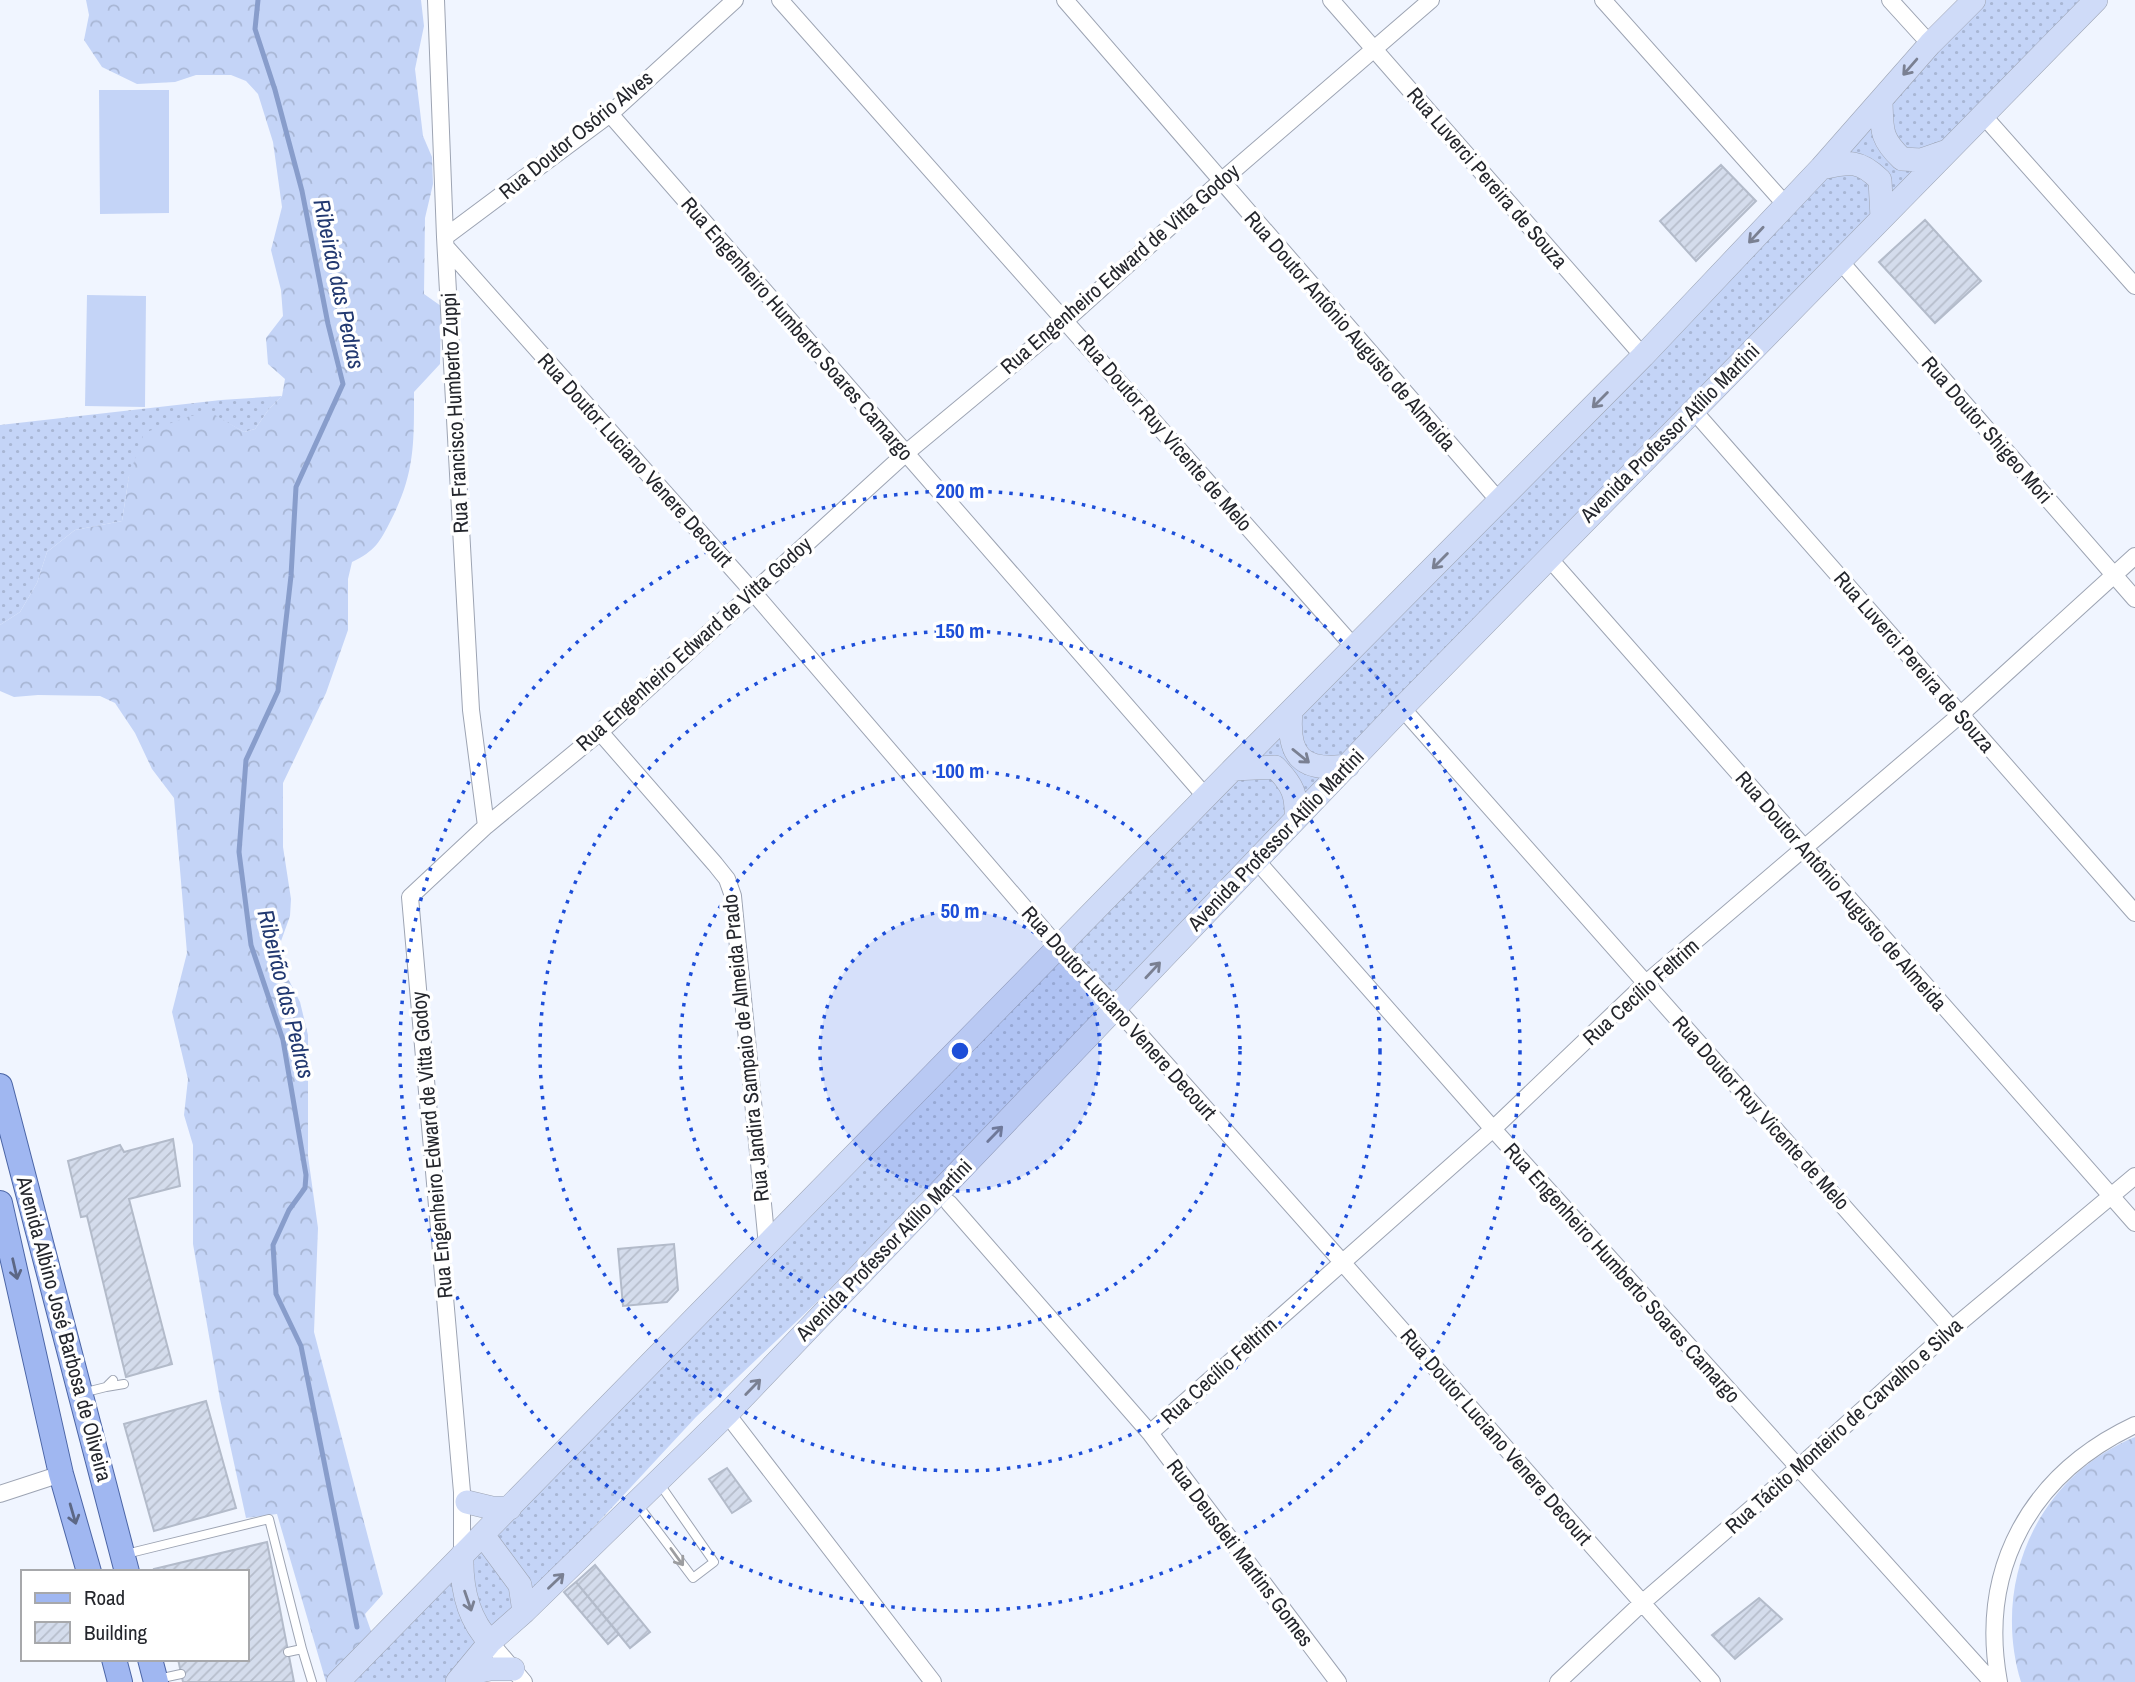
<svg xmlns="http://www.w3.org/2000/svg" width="2135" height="1682" font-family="'Archivo Narrow',sans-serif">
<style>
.grass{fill:url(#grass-dots)}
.forest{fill:url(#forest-crowns)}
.pitch{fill:#c4d4f7}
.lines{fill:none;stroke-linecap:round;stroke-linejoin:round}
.stream{stroke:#889dcb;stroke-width:5}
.building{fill:url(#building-hatch);stroke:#b3bbca;stroke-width:2}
.service-casing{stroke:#9da4b3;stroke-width:10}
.minor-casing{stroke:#9da4b3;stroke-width:18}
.secondary-casing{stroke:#9da4b3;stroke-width:24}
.primary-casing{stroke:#4b65a6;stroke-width:26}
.service{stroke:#fff;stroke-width:8}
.minor{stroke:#fff;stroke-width:16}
.secondary{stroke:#cfdbf8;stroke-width:23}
.primary{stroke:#a0b7f1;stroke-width:24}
.oneway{stroke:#7a8092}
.oneway2{stroke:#5c6785}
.oneway3{stroke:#9c9da0}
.ring{fill:none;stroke:#1d4ed8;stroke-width:3.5;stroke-dasharray:3.5 7}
.labels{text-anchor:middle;stroke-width:7;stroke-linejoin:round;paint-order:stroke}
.street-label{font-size:21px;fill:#24262c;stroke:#fff}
.water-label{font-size:23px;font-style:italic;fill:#223971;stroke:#fff}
.centre{fill:#1d4ed8;stroke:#fff;stroke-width:3.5}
.ring-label{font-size:21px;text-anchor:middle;font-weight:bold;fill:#1d4ed8;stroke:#fff;stroke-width:7;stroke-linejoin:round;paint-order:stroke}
</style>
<defs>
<pattern id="grass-dots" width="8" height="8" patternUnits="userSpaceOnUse" patternTransform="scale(1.75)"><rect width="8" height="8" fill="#c4d4f7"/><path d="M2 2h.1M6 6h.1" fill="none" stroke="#a8b6d4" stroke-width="1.8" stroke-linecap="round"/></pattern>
<pattern id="forest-crowns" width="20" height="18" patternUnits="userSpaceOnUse" patternTransform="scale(1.75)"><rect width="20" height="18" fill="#c4d4f7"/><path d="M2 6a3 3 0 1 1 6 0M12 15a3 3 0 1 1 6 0" fill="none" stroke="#a8b6d4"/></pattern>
<pattern id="building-hatch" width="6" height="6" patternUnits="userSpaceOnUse" patternTransform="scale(1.75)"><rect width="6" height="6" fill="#d4dcec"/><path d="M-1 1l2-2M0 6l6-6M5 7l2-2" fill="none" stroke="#b6bdcb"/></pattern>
</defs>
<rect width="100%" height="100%" fill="#f0f5ff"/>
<path class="grass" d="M 1978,0 L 2085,0 L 817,1302 L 696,1417 L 450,1682 L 342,1682 Z
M 282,396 L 269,409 L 255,429 L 244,432 L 210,413 L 129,476 L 122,521 L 75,530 L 47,552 L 37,583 L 20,612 L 0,625 L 0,425 L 221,400 Z"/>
<path class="forest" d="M 86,0 L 421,0 L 424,26 L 415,69 L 423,136 L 432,157 L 433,184 L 425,218 L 424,294 L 441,306 L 440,364 L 414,392 C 414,443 415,473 391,520 C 380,542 375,551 352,562 L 348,579 L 348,630 L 326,693 L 283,783 L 283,847 L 291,899 L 290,916 L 276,955 L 300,1002 L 308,1035 L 308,1156 L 318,1228 L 314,1332 L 383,1594 L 365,1614 L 372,1634 L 326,1682 L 277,1514 L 246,1518 L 220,1399 L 193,1244 L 193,1145 L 184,1115 L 188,1079 L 172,1012 L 187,953 L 174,798 L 152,769 L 135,733 L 115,703 L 100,696 L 38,695 L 14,697 L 0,691 L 0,625 L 20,612 L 37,583 L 47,552 L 75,530 L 122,521 L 129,476 L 144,433 L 187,417 L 210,412 L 244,432 L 255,429 L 269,409 L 282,396 L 285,379 L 268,364 L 266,338 L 283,316 L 281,290 L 271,250 L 282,207 L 273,142 L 258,94 L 246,81 L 231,75 L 196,75 L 175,82 L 137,84 L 102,67 L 84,40 L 89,15 Z
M 2135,1437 L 2135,1682 L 2021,1682 C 1991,1583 2037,1477 2135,1437 Z"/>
<path class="pitch" d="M 99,90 L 169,90 L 169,213 L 100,214 Z
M 87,295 L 146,296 L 145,407 L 85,406 Z"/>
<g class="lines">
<path class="stream" d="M 258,0 L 255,29 L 275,90 L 302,191 L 328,324 L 343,384 L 296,487 L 291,576 L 278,691 L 246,760 L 239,852 L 251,945 L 283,1040 L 306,1175 L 305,1188 L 289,1210 L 273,1245 L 276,1294 L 301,1346 L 357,1627"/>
</g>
<path class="building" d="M 1721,165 L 1756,201 L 1696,261 L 1660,221 Z
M 1925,220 L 1981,281 L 1935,323 L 1879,262 Z
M 173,1139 L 180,1186 L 129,1199 L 172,1364 L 126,1377 L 87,1216 L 81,1217 L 68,1161 L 120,1145 L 124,1152 Z
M 674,1244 L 678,1290 L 667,1302 L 623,1306 L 618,1249 Z
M 206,1401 L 236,1508 L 154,1531 L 124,1424 Z
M 727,1468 L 751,1501 L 732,1513 L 709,1479 Z
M 267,1542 L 294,1682 L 183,1682 L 178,1659 L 247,1659 L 247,1572 L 155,1572 L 154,1569 Z
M 595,1565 L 650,1632 L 630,1648 L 576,1582 Z
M 576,1582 L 619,1634 L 608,1644 L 564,1592 Z
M 1759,1598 L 1782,1619 L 1735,1659 L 1712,1635 Z"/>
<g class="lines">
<defs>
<path id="service" d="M 106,1387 L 124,1384
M 82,1393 L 106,1387 L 113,1380
M 638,1505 L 693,1578 L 714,1562 L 659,1483
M 126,1554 L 269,1519 L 302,1649 L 288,1652
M 302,1649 L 312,1682
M 158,1679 L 181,1674"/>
<path id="minor" d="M 436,0 L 445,237 L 471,710 L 486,826
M 780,0 L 1354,647
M 1065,0 L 1500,502
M 1331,0 L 1643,356
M 1603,0 L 1785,204
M 1890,0 L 1930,44
M 610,114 L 1206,797
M 1982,114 L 2135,286
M 445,237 L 610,114 L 735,0
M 446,247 L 753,592 L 1058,947 L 1116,1008 L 1342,1262 L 1712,1682
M 1840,261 L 2135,599
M 1693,410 L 2135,913
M 1548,557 L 2135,1223
M 1402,708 L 1952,1329
M 600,732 L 715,864 L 727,879 L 733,896 L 767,1245
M 1256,860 L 1493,1129 L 1992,1682
M 949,1203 L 1150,1433 L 1338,1682
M 727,1414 L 933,1682
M 1150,1433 L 1493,1129 L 1646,983 L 1960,715 L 2135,556
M 0,1494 L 61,1474
M 462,1555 L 462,1492 L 410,897 L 486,826 L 600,732 L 906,453 L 1066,320 L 1220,182 L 1431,0
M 490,1642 L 524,1682
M 1558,1682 L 1642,1603 L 1798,1468 L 1952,1329 L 2135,1176
M 1999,1682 C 1978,1568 2031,1474 2135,1425"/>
<path id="secondary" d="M 1881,101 C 1882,130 1880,138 1902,159 L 1921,160 L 1944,152
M 1821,168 C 1849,162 1859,159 1880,180 L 1882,218
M 1291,711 C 1287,756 1301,772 1348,766
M 1233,769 L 1275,767 C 1293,785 1297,795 1296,819
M 467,1502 L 492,1508 L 510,1508
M 483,1535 L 520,1585 L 524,1612
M 462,1555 C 461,1587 467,1618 490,1642
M 466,1674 L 490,1669 L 513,1669
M 338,1682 L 1233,769 L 1643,356 L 1821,168 L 1930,44 L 1974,0
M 457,1682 L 490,1642 L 524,1612 L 727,1414 L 1402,708 L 2096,0"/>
<path id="primary" d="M 0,1086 L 127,1572
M 0,1203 L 61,1474 L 89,1572
M 114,1659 L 120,1682
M 150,1659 L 156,1682"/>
</defs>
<use href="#service" class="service-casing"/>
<use href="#minor" class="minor-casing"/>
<use href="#secondary" class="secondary-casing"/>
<use href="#primary" class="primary-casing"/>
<use href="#service" class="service"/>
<use href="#minor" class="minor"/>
<use href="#secondary" class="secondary"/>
<use href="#primary" class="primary"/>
</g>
<defs><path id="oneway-shaft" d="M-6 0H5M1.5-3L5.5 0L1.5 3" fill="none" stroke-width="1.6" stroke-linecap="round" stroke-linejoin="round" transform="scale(1.75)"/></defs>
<g class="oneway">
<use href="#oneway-shaft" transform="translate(1910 67) rotate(131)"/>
<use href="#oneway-shaft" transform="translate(1756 235) rotate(133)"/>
<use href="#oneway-shaft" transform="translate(1600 400) rotate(135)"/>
<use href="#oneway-shaft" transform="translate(1440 561) rotate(135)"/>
<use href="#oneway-shaft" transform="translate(1301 756) rotate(39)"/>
<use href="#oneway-shaft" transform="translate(1153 970) rotate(-47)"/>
<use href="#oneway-shaft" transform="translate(995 1134) rotate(-46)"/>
<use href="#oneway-shaft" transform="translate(753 1387) rotate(-46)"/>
<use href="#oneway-shaft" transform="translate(556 1581) rotate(-44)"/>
<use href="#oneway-shaft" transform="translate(468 1601) rotate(71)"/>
</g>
<g class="oneway2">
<use href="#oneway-shaft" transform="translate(15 1269) rotate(77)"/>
<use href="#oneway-shaft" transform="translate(73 1514) rotate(74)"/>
</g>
<use class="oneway3" href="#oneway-shaft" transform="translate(677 1557) rotate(54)"/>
<circle cx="960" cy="1051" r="140" fill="#1d4ed8" fill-opacity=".12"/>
<g class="ring">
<circle cx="960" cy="1051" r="140"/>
<circle cx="960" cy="1051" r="280"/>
<circle cx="960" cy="1051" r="420"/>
<circle cx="960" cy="1051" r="560"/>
</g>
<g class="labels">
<g class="street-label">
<text transform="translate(576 135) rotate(-39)" y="7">Rua Doutor Osório Alves</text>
<text transform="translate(1487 178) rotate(49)" y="7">Rua Luverci Pereira de Souza</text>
<text transform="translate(1120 269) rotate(-41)" y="7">Rua Engenheiro Edward de Vitta Godoy</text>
<text transform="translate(797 329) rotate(49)" y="7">Rua Engenheiro Humberto Soares Camargo</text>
<text transform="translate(1350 331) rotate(49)" y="7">Rua Doutor Antônio Augusto de Almeida</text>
<text transform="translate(455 413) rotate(-93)" y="7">Rua Francisco Humberto Zuppi</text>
<text transform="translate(1987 430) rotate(49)" y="7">Rua Doutor Shigeo Mori</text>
<text transform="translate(1165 433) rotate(49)" y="7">Rua Doutor Ruy Vicente de Melo</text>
<text transform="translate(1670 433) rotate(-45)" y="7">Avenida Professor Atílio Martini</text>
<text transform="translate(635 460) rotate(48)" y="7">Rua Doutor Luciano Venere Decourt</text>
<text transform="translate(694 644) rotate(-42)" y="7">Rua Engenheiro Edward de Vitta Godoy</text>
<text transform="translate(1914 662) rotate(49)" y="7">Rua Luverci Pereira de Souza</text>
<text transform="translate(1276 840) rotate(-46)" y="7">Avenida Professor Atílio Martini</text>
<text transform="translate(1841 891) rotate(49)" y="7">Rua Doutor Antônio Augusto de Almeida</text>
<text transform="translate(1641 992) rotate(-42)" y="7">Rua Cecílio Feltrim</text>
<text transform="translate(1119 1013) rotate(48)" y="7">Rua Doutor Luciano Venere Decourt</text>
<text transform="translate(746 1048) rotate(-96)" y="7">Rua Jandira Sampaio de Almeida Prado</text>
<text transform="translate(1761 1113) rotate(48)" y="7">Rua Doutor Ruy Vicente de Melo</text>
<text transform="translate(432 1145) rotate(-95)" y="7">Rua Engenheiro Edward de Vitta Godoy</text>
<text transform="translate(884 1250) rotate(-46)" y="7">Avenida Professor Atílio Martini</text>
<text transform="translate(1622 1273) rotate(48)" y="7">Rua Engenheiro Humberto Soares Camargo</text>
<text transform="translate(64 1329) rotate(75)" y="7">Avenida Albino José Barbosa de Oliveira</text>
<text transform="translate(1219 1371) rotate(-42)" y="7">Rua Cecílio Feltrim</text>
<text transform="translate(1844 1426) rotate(-42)" y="7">Rua Tácito Monteiro de Carvalho e Silva</text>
<text transform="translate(1496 1437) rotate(49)" y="7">Rua Doutor Luciano Venere Decourt</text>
<text transform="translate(1240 1553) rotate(53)" y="7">Rua Deusdeti Martins Gomes</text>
</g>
<g class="water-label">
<text transform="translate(339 284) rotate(78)" y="8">Ribeirão das Pedras</text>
<text transform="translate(286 994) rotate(76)" y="8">Ribeirão das Pedras</text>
</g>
</g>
<circle cx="960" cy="1051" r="10" class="centre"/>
<g class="ring-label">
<text x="960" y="498">200 m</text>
<text x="960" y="638">150 m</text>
<text x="960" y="778">100 m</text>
<text x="960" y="918">50 m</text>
</g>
<rect x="21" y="1570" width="228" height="91" fill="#ffffff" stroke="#a7a8ab" stroke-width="2"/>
<rect x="35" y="1593" width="35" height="10" fill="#a0b7f1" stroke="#a7a8ab" stroke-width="2"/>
<text x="84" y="1605" font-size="21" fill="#24262c">Road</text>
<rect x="35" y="1622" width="35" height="21" fill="url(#building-hatch)" stroke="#a7a8ab" stroke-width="2"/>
<text x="84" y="1640" font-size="21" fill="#24262c">Building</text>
</svg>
